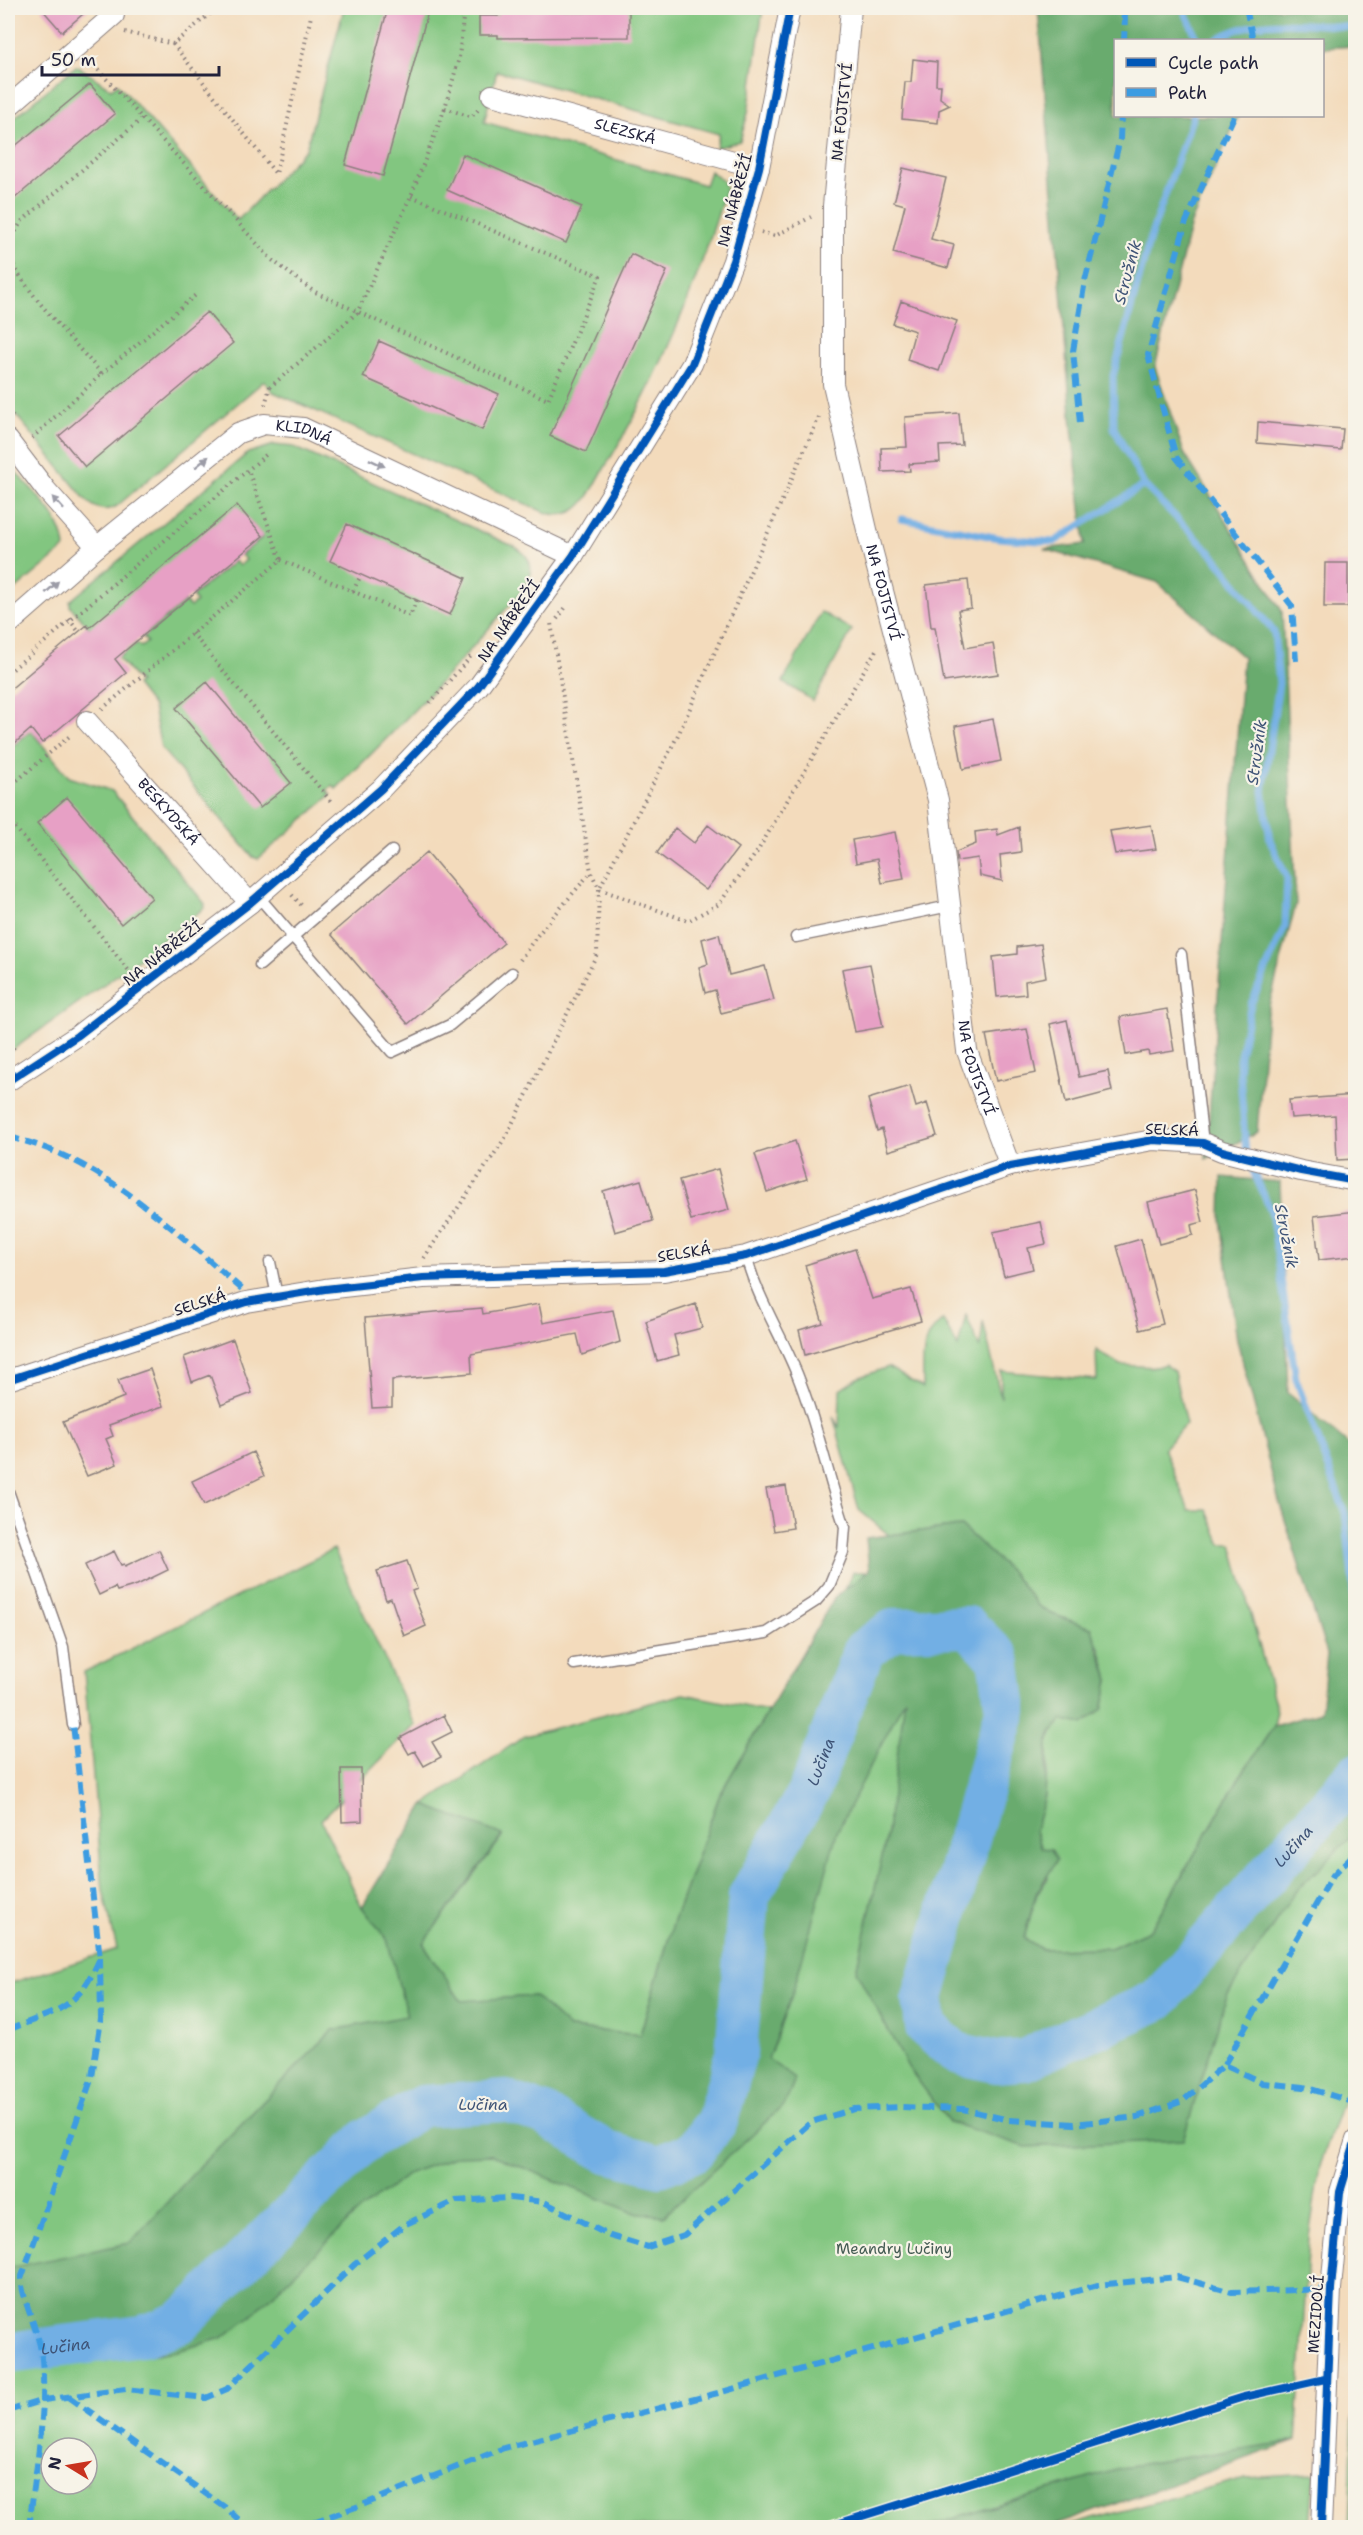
<svg xmlns="http://www.w3.org/2000/svg" width="1363" height="2535" font-family="'Shantell Sans',sans-serif">
<style>
.green{fill:#82c680;stroke:#52745e;stroke-width:1.5;fill-rule:evenodd}
.forest{fill:#69ab6e;stroke:#466654;stroke-width:1.5}
.lines{fill:none;stroke-linecap:round;stroke-linejoin:round}
.stream{stroke:#72afe4;stroke-width:7}
.river{stroke:#72afe4;stroke-width:42}
.building{fill:#e7a0c5}
.lane-casing{stroke:#8a7e7c;stroke-width:13}
.street-casing{stroke:#8a7e7c;stroke-width:22}
.path{stroke:#8a7e7c;stroke-width:4;stroke-dasharray:1.5 4.5;stroke-linecap:butt}
.lane{stroke:#fff;stroke-width:10}
.street{stroke:#fff;stroke-width:20}
.quiet{stroke:#3c9ce2;stroke-width:6;stroke-dasharray:12 6;stroke-linecap:butt}
.cycleway-casing{stroke:#f7f3e8;stroke-width:11}
.cycleway{stroke:#0057b8;stroke-width:8}
.oneway{fill:#9c9ca7}
.labels{text-anchor:middle;stroke-width:4.5;stroke-linejoin:round;paint-order:stroke}
.street-label{font-size:15px;fill:#22223b;stroke:#f7f3e8}
.park-label{font-size:15px;fill:#445b53;stroke:#f7f3e8}
.water-label{font-size:16px;font-style:italic;fill:#3e5376;stroke:#f7f3e8}
</style>
<rect width="100%" height="100%" fill="#f7f3e8"/>
<filter id="ink" filterUnits="userSpaceOnUse"><feTurbulence type="fractalNoise" baseFrequency=".0167" numOctaves="2"/><feDisplacementMap in="SourceGraphic" scale="12" xChannelSelector="R" yChannelSelector="G"/><feConvolveMatrix kernelMatrix="1 2 1 2 8 2 1 2 1" color-interpolation-filters="sRGB"/></filter>
<filter id="wash" filterUnits="userSpaceOnUse"><feTurbulence type="fractalNoise" baseFrequency=".008" numOctaves="4" result="noise"/><feDisplacementMap in="SourceGraphic" scale="24" xChannelSelector="R" yChannelSelector="G"/><feGaussianBlur stdDeviation="1.35" result="paint"/><feColorMatrix in="noise" values="0 0 0 0 0 0 0 0 0 0 0 0 0 0 0 0 0 1.4 0 .05"/><feComposite in="paint" operator="in"/></filter>
<g filter="url(#wash)">
<rect width="100%" height="100%" fill="#f3dbbc"/>
<path class="green" d="M 344,8 L 763,8 L 748,113 L 740,141 L 716,148 L 719,134 L 497,71 L 484,122 L 705,185 L 710,171 L 723,181 L 726,188 C 697,286 658,381 604,469 C 596,482 588,502 575,510 C 565,516 555,516 544,512 L 273,392 L 264,381 L 117,506 C 104,513 95,509 85,499 L 8,405 L 8,123 L 76,66 L 79,67 L 111,89 L 118,84 L 238,220 L 306,149 Z
M 274,445 L 294,447 L 513,546 C 525,552 533,561 530,575 C 526,590 507,607 497,619 C 446,679 392,734 336,789 L 333,785 L 327,790 L 331,795 L 258,859 L 253,857 L 161,748 L 153,707 L 136,685 L 139,682 L 118,658 L 137,643 L 141,647 L 147,642 L 143,637 L 185,602 L 190,607 L 196,602 L 192,596 L 235,561 L 239,566 L 246,560 L 241,555 L 263,537 L 237,506 L 90,629 L 70,606 L 70,601 L 248,453 Z
M 8,463 C 28,487 63,515 65,548 L 8,596 Z
M 821,612 L 852,630 L 813,701 L 783,682 Z
M 31,731 L 69,777 L 112,791 L 205,904 L 204,908 L 124,970 L 8,1053 L 8,758 L 14,753 L 10,748 Z
M 966,1315 L 980,1349 L 983,1321 L 1001,1398 L 1001,1371 L 1097,1380 L 1096,1350 L 1120,1365 L 1156,1367 L 1165,1364 L 1174,1372 L 1186,1424 L 1164,1448 L 1189,1510 L 1207,1510 L 1221,1544 L 1232,1544 L 1277,1711 L 1274,1726 L 1239,1778 L 1151,1929 L 1111,1948 L 1041,1949 L 1024,1938 L 1037,1894 L 1048,1878 L 1042,1848 L 1035,1832 L 1048,1770 L 1048,1743 L 1052,1732 L 1064,1719 L 1102,1709 L 1109,1680 L 1100,1647 L 1066,1619 L 1049,1613 L 1037,1605 L 1013,1574 L 961,1526 L 889,1535 L 859,1510 L 833,1416 L 839,1428 L 840,1390 L 858,1378 L 888,1367 L 923,1388 C 923,1361 919,1338 943,1320 L 958,1347 Z
M 334,1549 L 415,1725 L 321,1820 L 362,1907 L 387,1939 L 449,2034 L 659,2099 L 782,1726 L 853,1572 L 992,1569 L 1004,1992 L 1101,1997 L 1355,1718 L 1355,2067 L 1320,2165 L 1309,2237 L 1296,2441 L 1011,2527 L 8,2527 L 8,1984 L 117,1949 L 103,1890 L 84,1672 ZM 51,2448 L 87,2448 L 87,2484 L 51,2484 Z
M 684,1694 L 768,1711 L 720,1794 L 673,1924 L 640,2035 L 569,2028 L 534,1996 L 461,2002 L 423,1943 L 503,1836 L 424,1805 L 525,1736 Z
M 1355,2358 L 1356,2527 L 1349,2528 L 1349,2527 Z
M 1314,2474 L 1310,2527 L 1060,2528 L 1245,2478 Z"/>
<path class="forest" d="M 1038,8 L 1355,8 L 1355,46 L 1323,48 L 1322,40 L 1116,40 L 1116,116 L 1238,116 L 1191,223 L 1155,367 L 1184,453 L 1282,611 L 1296,904 L 1267,1013 L 1257,1132 L 1206,1159 L 1243,657 L 1157,582 L 1044,549 L 1085,544 L 1072,428 Z
M 1222,1177 L 1280,1182 L 1288,1393 L 1355,1450 L 1356,1832 L 1294,1893 L 1227,1996 L 1183,2140 L 1026,2147 L 949,2122 L 908,2067 L 856,1971 L 886,1839 L 905,1698 L 837,1832 L 793,1992 L 768,2059 L 795,2079 L 785,2104 L 664,2216 L 632,2212 L 492,2155 L 457,2156 L 410,2173 L 357,2213 L 248,2319 L 222,2338 L 177,2351 L 104,2361 L 8,2367 L 8,2268 L 130,2243 L 200,2166 L 333,2030 L 407,2016 L 387,1939 L 362,1907 L 424,1805 L 503,1835 L 423,1943 L 461,2001 L 534,1996 L 569,2028 L 640,2035 L 673,1924 L 720,1794 L 834,1598 L 869,1570 L 866,1538 L 961,1526 L 1013,1574 L 1037,1605 L 1049,1613 L 1092,1628 L 1109,1680 L 1102,1709 L 1083,1724 L 1063,1720 L 1052,1732 L 1048,1743 L 1045,1796 L 1035,1831 L 1042,1848 L 1051,1849 L 1057,1860 L 1036,1894 L 1024,1938 L 1041,1949 L 1111,1948 L 1151,1929 L 1239,1778 L 1274,1726 L 1321,1712 L 1327,1654 L 1278,1498 L 1237,1340 L 1221,1220 Z
M 1296,2441 L 1050,2527 L 926,2527 L 1129,2466 Z"/>
<g class="lines">
<path class="stream" d="M 1183,8 L 1198,40
M 1216,40 C 1252,15 1313,24 1356,28
M 1193,116 L 1150,238 L 1113,376 L 1114,428 L 1144,485 L 1215,557 L 1274,632 L 1279,683 L 1263,791 L 1270,840 L 1287,878 L 1285,926 L 1251,1004 L 1239,1060 L 1246,1155 L 1271,1211 L 1296,1379 L 1345,1513 L 1356,1612
M 902,519 L 999,538 L 1054,542 L 1144,485"/>
<path class="river" id="s1" d="M 8,2353 L 143,2336 L 181,2322 L 367,2139 L 422,2106 L 506,2101 L 543,2114 L 607,2152 L 660,2166 L 693,2152 L 717,2121 L 736,2053 L 749,1896 L 809,1791 L 864,1650 L 894,1629 L 968,1627 L 999,1658 L 1006,1710 L 923,1998 L 926,2027 L 956,2053 L 996,2062 L 1024,2060 L 1158,2000 L 1356,1774"/>
</g>
<g id="blocks">
<path class="building" d="M 41,8 L 90,8 L 62,32 Z
M 388,8 L 429,8 L 383,176 L 345,165 Z
M 498,8 L 629,8 L 629,37 L 498,38 L 498,35 L 479,35 L 479,16 L 498,16 Z
M 913,59 L 937,62 L 936,85 L 941,85 L 940,98 L 950,105 L 939,110 L 938,123 L 902,119 L 905,82 L 911,82 Z
M 90,84 L 115,114 L 8,204 L 8,152 Z
M 463,154 L 582,207 L 566,243 L 447,190 Z
M 903,168 L 946,178 L 931,239 L 954,245 L 948,268 L 893,253 L 905,205 L 894,202 Z
M 631,254 L 667,271 L 586,452 L 550,436 Z
M 901,301 L 957,321 L 939,371 L 907,360 L 915,331 L 893,324 Z
M 207,312 L 233,343 L 85,467 L 59,436 Z
M 379,341 L 499,394 L 482,430 L 363,377 Z
M 959,413 L 962,445 L 939,446 L 940,462 L 909,464 L 910,471 L 882,472 L 881,448 L 907,447 L 905,417 Z
M 1258,422 L 1343,429 L 1341,450 L 1257,443 Z
M 237,505 L 263,536 L 115,659 L 126,673 L 42,743 L 31,729 L 8,749 L 8,691 L 87,625 L 89,628 Z
M 347,524 L 466,578 L 450,615 L 330,561 Z
M 1325,563 L 1348,563 L 1348,607 L 1324,607 Z
M 968,580 L 971,608 L 958,610 L 965,648 L 993,643 L 998,674 L 944,682 L 935,627 L 931,627 L 926,585 Z
M 207,682 L 291,783 L 260,808 L 176,708 Z
M 993,719 L 1001,761 L 963,769 L 955,726 Z
M 67,797 L 152,898 L 121,924 L 37,823 Z
M 708,825 L 738,848 L 706,890 L 657,853 L 675,828 L 694,843 Z
M 1151,825 L 1156,849 L 1115,854 L 1110,831 Z
M 1019,827 L 1021,852 L 1000,855 L 1002,881 L 980,876 L 978,858 L 957,861 L 956,852 L 976,844 L 975,832 L 997,829 L 998,835 Z
M 895,832 L 904,879 L 882,883 L 877,859 L 856,863 L 852,840 Z
M 427,852 L 504,943 L 408,1024 L 331,934 Z
M 719,934 L 729,975 L 765,966 L 774,1000 L 721,1013 L 715,990 L 705,993 L 699,967 L 708,964 L 702,939 Z
M 1041,944 L 1046,977 L 1025,981 L 1026,994 L 997,997 L 993,957 L 1017,954 L 1017,947 Z
M 870,964 L 883,1027 L 855,1032 L 842,969 Z
M 1167,1009 L 1174,1051 L 1149,1055 L 1148,1051 L 1126,1055 L 1120,1017 Z
M 1067,1020 L 1079,1077 L 1108,1071 L 1112,1091 L 1066,1103 L 1050,1024 Z
M 1027,1029 L 1036,1073 L 996,1081 L 986,1035 Z
M 910,1086 L 916,1107 L 927,1103 L 937,1136 L 888,1151 L 882,1129 L 877,1131 L 868,1099 Z
M 1356,1095 L 1356,1159 L 1337,1160 L 1335,1115 L 1291,1118 L 1289,1100 Z
M 795,1141 L 807,1179 L 767,1192 L 755,1154 Z
M 718,1169 L 729,1210 L 691,1220 L 679,1180 Z
M 641,1180 L 653,1221 L 615,1232 L 603,1191 Z
M 1195,1190 L 1203,1222 L 1191,1225 L 1193,1235 L 1159,1244 L 1148,1202 Z
M 1356,1211 L 1356,1256 L 1319,1260 L 1314,1216 Z
M 1041,1222 L 1046,1244 L 1028,1248 L 1033,1269 L 1004,1276 L 993,1232 Z
M 1141,1239 L 1163,1324 L 1140,1330 L 1117,1246 Z
M 855,1249 L 872,1299 L 911,1289 L 921,1321 L 805,1355 L 799,1330 L 823,1323 L 805,1265 Z
M 539,1304 L 543,1323 L 613,1310 L 620,1342 L 582,1355 L 577,1334 L 471,1354 L 472,1373 L 392,1380 L 392,1407 L 372,1408 L 365,1318 L 482,1308 L 483,1314 Z
M 696,1304 L 702,1328 L 674,1335 L 679,1355 L 657,1361 L 646,1321 Z
M 233,1339 L 252,1393 L 221,1405 L 210,1375 L 192,1382 L 184,1357 Z
M 150,1369 L 163,1406 L 109,1425 L 113,1436 L 106,1439 L 117,1464 L 87,1476 L 63,1422 L 124,1397 L 118,1380 Z
M 253,1452 L 264,1476 L 204,1505 L 192,1481 Z
M 786,1486 L 793,1528 L 774,1531 L 766,1489 Z
M 159,1550 L 168,1570 L 137,1585 L 117,1591 L 115,1587 L 99,1595 L 85,1565 L 114,1551 L 121,1565 L 124,1564 L 125,1566 Z
M 407,1561 L 417,1589 L 412,1591 L 426,1626 L 404,1636 L 391,1598 L 386,1600 L 377,1571 Z
M 444,1715 L 452,1732 L 432,1742 L 441,1757 L 424,1766 L 415,1751 L 409,1754 L 400,1738 Z
M 341,1769 L 361,1769 L 362,1821 L 342,1822 Z"/>
</g>
</g>
<g filter="url(#ink)">
<use href="#blocks" fill-opacity="0" stroke="#8a7e7c" stroke-width="1.5"/>
<g class="lines">
<defs>
<path id="lane" d="M 258,896 L 392,1052 L 450,1025 L 512,973
M 796,937 L 950,906
M 1181,954 L 1203,1143
M 260,965 L 392,851
M 270,1262 L 277,1296
M 8,1491 L 63,1647 L 73,1725
M 574,1664 L 766,1633 L 816,1601 L 829,1586 L 843,1552 L 845,1527 C 828,1477 817,1423 797,1374 C 781,1334 757,1298 746,1256"/>
<g id="street">
<path id="s2" d="M 851,8 L 833,206 L 833,384 L 868,534 L 938,800 L 967,1051 L 1010,1166"/>
<path id="s3" d="M 492,95 L 759,168"/>
<path d="M 8,107 L 114,15"/>
<path d="M 8,440 L 46,490 L 97,547"/>
<path id="s4" d="M 8,625 L 97,547 L 238,433 L 264,424 L 303,428 L 573,556"/>
<path id="s5" d="M 87,721 L 250,903"/>
<path d="M 8,1081 L 77,1036 L 250,903 L 381,789 L 478,687 L 573,556 L 692,364 L 733,261 L 759,168 L 790,8"/>
<path d="M 8,1380 L 246,1302 L 325,1289 L 423,1278 L 664,1271 L 746,1256 L 1010,1166 L 1153,1140 L 1203,1143 L 1222,1151 L 1301,1171 L 1356,1181"/>
<path d="M 1321,2528 L 1331,2289 L 1340,2192 L 1356,2140"/>
</g>
</defs>
<use href="#lane" class="lane-casing"/>
<use href="#street" class="street-casing"/>
<path class="path" d="M 464,8 L 459,58 L 445,108 L 471,117 L 479,109
M 125,32 L 173,44 L 217,8
M 173,44 L 276,174 L 311,16
M 90,61 L 272,260 L 313,291 L 548,400 L 600,276 L 411,196
M 761,232 L 775,236 L 811,217
M 102,374 L 198,293
M 265,405 L 270,387 L 357,313 L 411,196 L 445,108
M 8,411 L 15,420
M 819,417 L 679,733 L 599,889 L 688,921 L 719,904 L 757,852 L 876,650
M 32,438 L 102,374 C 82,351 19,285 12,260 C 8,245 14,233 22,221 L 143,118
M 281,560 L 410,616 L 417,599
M 353,591 L 361,575
M 69,619 L 79,632
M 557,619 L 566,607
M 192,633 L 333,804
M 8,673 L 268,453
M 430,703 L 472,655
M 102,709 L 281,560 L 248,470
M 8,788 L 71,735
M 8,818 L 129,971
M 292,895 L 303,907
M 520,960 L 536,937 L 591,872
M 8,1037 L 15,1052
M 424,1258 L 505,1138 L 597,954 L 599,889 L 591,872 L 551,623"/>
<use href="#lane" class="lane"/>
<use href="#street" class="street"/>
<path class="quiet" d="M 1105,8 L 1125,17 L 1124,40
M 1246,8 L 1253,40
M 1234,116 L 1186,222 L 1148,355 L 1176,457 L 1292,606 L 1296,661
M 1080,423 L 1073,351 L 1085,281 L 1120,139 L 1121,116
M 8,1137 C 102,1157 173,1230 243,1290
M 8,2030 C 57,2010 77,2011 100,1958 L 73,1725
M 1224,2065 L 1333,1875 L 1356,1852
M 69,2397 L 226,2508 L 248,2528
M 8,2411 L 44,2400 L 126,2389 L 206,2398 L 227,2389 L 355,2264 L 404,2225 L 456,2201 L 510,2198 L 544,2202 L 610,2236 L 648,2247 L 684,2235 L 811,2122 L 854,2109 L 900,2107 L 963,2109 L 1009,2120 L 1074,2124 L 1137,2117 L 1183,2101 L 1224,2065 L 1263,2083 L 1304,2087 L 1356,2103
M 29,2528 C 35,2472 47,2414 42,2359 C 40,2332 24,2307 21,2279 L 92,2077 L 101,2019 L 100,1958
M 296,2528 L 362,2505 L 504,2448 L 718,2393 L 1098,2285 L 1177,2277 L 1232,2292 L 1331,2289"/>
<defs>
<path id="cycleway" d="M 8,1081 L 77,1036 L 250,903 L 381,789 L 478,687 L 573,556 L 692,364 L 733,261 L 759,168 L 790,8
M 8,1380 L 246,1302 L 325,1289 L 423,1278 L 664,1271 L 746,1256 L 1010,1166 L 1153,1140 L 1203,1143 L 1222,1151 L 1301,1171 L 1356,1181
M 824,2528 L 1244,2397 L 1325,2379
M 1321,2528 L 1331,2289 L 1340,2192 L 1356,2140"/>
</defs>
<use href="#cycleway" class="cycleway-casing"/>
<use href="#cycleway" class="cycleway"/>
</g>
<defs><path id="oneway-solid" d="M-6-.8H1V-3.2L6.5 0L1 3.2V.8H-6Z" transform="scale(1.5)"/></defs>
<g class="oneway">
<use href="#oneway-solid" transform="translate(202 462) rotate(-39)"/>
<use href="#oneway-solid" transform="translate(377 463) rotate(25)"/>
<use href="#oneway-solid" transform="translate(58 503) rotate(-132)"/>
<use href="#oneway-solid" transform="translate(52 587) rotate(-42)"/>
</g>
</g>
<g class="labels">
<g class="street-label">
<text transform="translate(842 112) rotate(-84)" y="5">NA FOJTSTVÍ</text>
<text dy="5" stroke="none"><textPath href="#s3" startOffset="138">SLEZSKÁ</textPath></text>
<text transform="translate(735 200) rotate(-75)" y="5">NA NÁBŘEŽÍ</text>
<text dy="5" stroke="none"><textPath href="#s4" startOffset="368">KLIDNÁ</textPath></text>
<text dy="5" stroke="none"><textPath href="#s2" startOffset="591">NA FOJTSTVÍ</textPath></text>
<text transform="translate(509 621) rotate(-55)" y="5">NA NÁBŘEŽÍ</text>
<text dy="5" stroke="none"><textPath href="#s5" startOffset="122">BESKYDSKÁ</textPath></text>
<text transform="translate(163 953) rotate(-38)" y="5">NA NÁBŘEŽÍ</text>
<text dy="5" stroke="none"><textPath href="#s2" startOffset="1077">NA FOJTSTVÍ</textPath></text>
<text transform="translate(1172 1130) rotate(2)" y="5">SELSKÁ</text>
<text transform="translate(684 1253) rotate(-9)" y="5">SELSKÁ</text>
<text transform="translate(200 1303) rotate(-18)" y="5">SELSKÁ</text>
<text transform="translate(1316 2314) rotate(-86)" y="5">MEZIDOLÍ</text>
</g>
<g class="park-label">
<text x="894" y="2254">Meandry Lučiny</text>
</g>
<g class="water-label">
<text transform="translate(1127 272) rotate(-75)" y="6">Stružník</text>
<text transform="translate(1256 752) rotate(-82)" y="6">Stružník</text>
<text transform="translate(1287 1236) rotate(79)" y="6">Stružník</text>
<text dy="6" stroke="none"><textPath href="#s1" startOffset="1210">Lučina</textPath></text>
<text dy="6" stroke="none"><textPath href="#s1" startOffset="2326">Lučina</textPath></text>
<text x="483" y="2110">Lučina</text>
<text dy="6" stroke="none"><textPath href="#s1" startOffset="58">Lučina</textPath></text>
</g>
</g>
<rect width="1363" height="2535" fill="none" stroke="#f7f3e8" stroke-width="30"/>
<rect x="1114" y="39" width="210" height="78" fill="#f7f3e8" stroke="#a29fa3" stroke-width="1.5"/>
<rect x="1126" y="58" width="30" height="9" fill="#0057b8" stroke="#a29fa3" stroke-width="1.5"/>
<text x="1168" y="69" font-size="18" fill="#22223b">Cycle path</text>
<rect x="1126" y="88" width="30" height="9" fill="#3c9ce2" stroke="#a29fa3" stroke-width="1.5"/>
<text x="1168" y="99" font-size="18" fill="#22223b">Path</text>
<g transform="translate(69 2466) rotate(281)"><circle r="28" fill="#f7f3e8" stroke="#a29fa3" stroke-width="1.5"/>
<path d="M0-4.5L10 22L0 15L-10 22Z" fill="#c8321e"/>
<text y="-9" font-size="16" font-weight="bold" text-anchor="middle" fill="#22223b">N</text>
</g>
<path d="M42 66v9h177v-9" fill="none" stroke="#22223b" stroke-width="3"/>
<text x="51" y="66" font-size="18" fill="#22223b" stroke="#f7f3e8" stroke-width="4.5" paint-order="stroke">50 m</text>
</svg>
